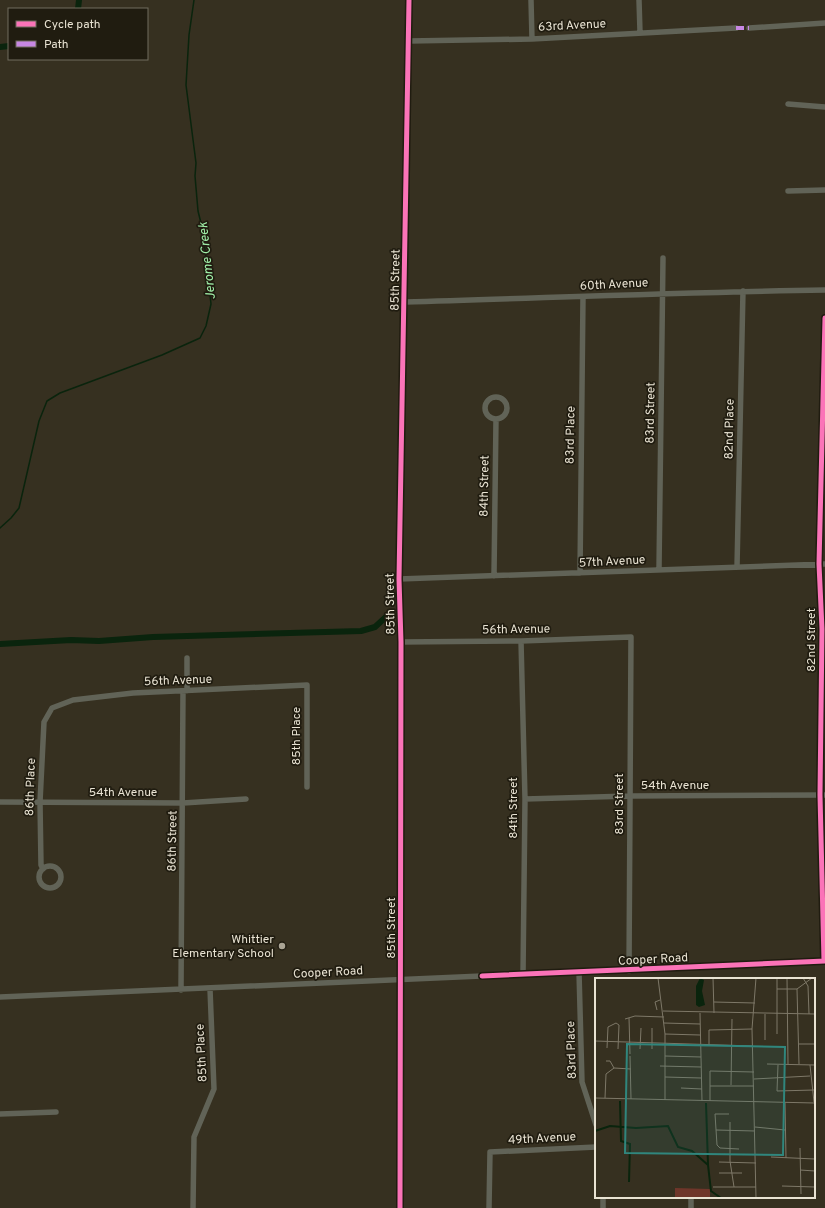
<svg xmlns="http://www.w3.org/2000/svg" width="825" height="1208" font-family="Overpass,sans-serif">
<style>
.lines{fill:none;stroke-linecap:round;stroke-linejoin:round}
.stream{stroke:#0a240d;stroke-width:1.5}
.canal{stroke:#0a240d;stroke-width:6}
.minor{stroke:#616357;stroke-width:5.5}
.quiet{stroke:#c787e3;stroke-width:4;stroke-dasharray:8 4;stroke-linecap:butt}
.cycleway-casing{stroke:#201c10;stroke-width:8}
.cycleway{stroke:#fb73b8;stroke-width:5}
.poi-dot{fill:#aaa494;stroke:#201c10;stroke-width:1.5}
.labels{text-anchor:middle;stroke-width:3.5;stroke-linejoin:round;paint-order:stroke}
.street-label{font-size:12px;fill:#e9e3d3;stroke:#201c10}
.poi-label{font-size:12px;fill:#e9e3d3;stroke:#201c10;text-anchor:end}
.water-label{font-size:13px;font-style:italic;fill:#a0efa8;stroke:#201c10}
.inset-river{fill:none;stroke:#0a240d;stroke-width:2}
.inset-road{fill:none;stroke:#7e7868;stroke-width:1}
.view{fill:#30867d;fill-opacity:0.15;stroke:#30867d;stroke-width:2}
.inset-edge{fill:none;stroke:#e9e3d3;stroke-width:2}
</style>
<rect width="100%" height="100%" fill="#363020"/>
<g class="lines">
<path class="stream" d="M 0,528 L 11,518 L 19,508 L 39,421 L 47,401 L 60,393 L 162,355 L 200,338 L 206,326 L 211,304 L 203,231 L 198,211 L 195,176 L 196,163 L 186,85 L 189,35 L 194,0"/>
<path class="canal" d="M 78,9 L 79,0
M 0,47 L 9,46
M 0,644 L 71,640 L 99,641 L 153,637 L 361,631 L 375,627 L 388,615"/>
<path class="minor" d="M 531,0 L 532,39
M 639,0 L 640,32
M 749,28 L 825,23
M 409,41 L 532,39 L 736,28
M 788,104 L 825,107
M 788,191 L 825,190
M 405,302 C 545,298 685,292 825,290
M485 408a11 11 0 1 1 22 0a11 11 0 1 1-22 0Z
M 737,567 L 743,291
M 659,569 L 663,258
M 580,573 L 583,297
M 494,576 L 496,419
M 399,579 L 825,564
M 521,641 L 525,799 L 523,974
M 401,642 L 521,641 L 631,637 L 629,971
M 187,658 L 187,691
M 525,799 L 630,796 L 825,795
M 0,802 L 183,803 L 246,799
M39 877a11 11 0 1 1 22 0a11 11 0 1 1-22 0Z
M 43,869 L 41,865 L 40,802 L 44,722 L 52,708 L 73,700 L 133,693 L 307,685 L 307,787
M 824,961 L 820,795 L 822,629 L 819,564 L 825,318
M 579,972 L 582,1082 L 596,1125
M 181,990 L 183,691
M 0,997 L 825,961
M 0,1114 L 56,1112
M 603,1197 L 603,1208
M 691,1197 L 691,1208
M 193,1208 L 194,1137 L 214,1089 L 210,989
M 400,1208 L 401,642 L 399,579 L 409,0
M 489,1208 L 490,1152 L 596,1147"/>
<path class="quiet" d="M 736,28 L 749,28"/>
<defs>
<path id="cycleway" d="M 824,961 L 820,795 L 822,629 L 819,564 L 825,318
M 482,976 L 825,961
M 400,1208 L 401,642 L 399,579 L 409,0"/>
</defs>
<use href="#cycleway" class="cycleway-casing"/>
<use href="#cycleway" class="cycleway"/>
</g>
<circle class="poi-dot" cx="282" cy="946" r="4"/>
<g class="labels">
<g class="street-label">
<text transform="translate(572 25) rotate(-3)" y="4">63rd Avenue</text>
<text transform="translate(395 280) rotate(-89)" y="4">85th Street</text>
<text transform="translate(614 284) rotate(-3)" y="4">60th Avenue</text>
<text transform="translate(650 413) rotate(-89)" y="4">83rd Street</text>
<text transform="translate(729 429) rotate(-89)" y="4">82nd Place</text>
<text transform="translate(570 435) rotate(-89)" y="4">83rd Place</text>
<text transform="translate(484 486) rotate(-89)" y="4">84th Street</text>
<text transform="translate(612 561) rotate(-3)" y="4">57th Avenue</text>
<text transform="translate(390 604) rotate(-91)" y="4">85th Street</text>
<text transform="translate(516 629) rotate(-1)" y="4">56th Avenue</text>
<text transform="translate(811 640) rotate(-90)" y="4">82nd Street</text>
<text transform="translate(178 680) rotate(-2)" y="4">56th Avenue</text>
<text transform="translate(296 736) rotate(-90)" y="4">85th Place</text>
<text x="675" y="789">54th Avenue</text>
<text transform="translate(30 787) rotate(-88)" y="4">86th Place</text>
<text x="123" y="796">54th Avenue</text>
<text transform="translate(619 804) rotate(-90)" y="4">83rd Street</text>
<text transform="translate(513 808) rotate(-90)" y="4">84th Street</text>
<text transform="translate(172 841) rotate(-89)" y="4">86th Street</text>
<text transform="translate(391 928) rotate(-90)" y="4">85th Street</text>
<text transform="translate(653 959) rotate(-3)" y="4">Cooper Road</text>
<text transform="translate(328 972) rotate(-3)" y="4">Cooper Road</text>
<text transform="translate(571 1050) rotate(-92)" y="4">83rd Place</text>
<text transform="translate(201 1053) rotate(-93)" y="4">85th Place</text>
<text transform="translate(542 1138) rotate(-3)" y="4">49th Avenue</text>
</g>
<g class="poi-label">
<text x="274" y="943">Whittier<tspan x="274" dy="14">Elementary School</tspan></text>
</g>
<g class="water-label">
<text transform="translate(206 261) rotate(-96)" y="5">Jerome Creek</text>
</g>
</g>
<g transform="translate(595 978)">
<rect width="220" height="220" fill="#363020"/>
<path d="M 80,210 L 115,211 L 115,220 L 80,220 Z" fill="#6f362a"/>
<path d="M 105,0 L 109,2 L 107,13 L 110,27 L 104,29 L 101,27 L 101,8 Z" fill="#0a240d"/>
<path class="inset-river" d="M 25,123 L 26,163 L 35,166 L 34,204M 111,125 L 113,187M 0,153 L 15,148 L 41,150 L 73,148 L 83,169 L 97,173 L 113,187 L 116,213 L 126,220"/>
<path class="inset-road" d="M 63,0 L 70,56 L 70,122M 118,0 L 119,35M 161,0 L 157,51 L 161,220M 182,0 L 182,56M 192,0 L 193,86M 208,0 L 213,8 L 214,36M 182,11 L 202,11M 202,11 L 204,86M 202,11 L 217,0M 119,24 L 160,25M 62,32 L 60,24 L 65,22M 68,33 L 220,36M 105,35 L 107,123M 170,36 L 170,62M 34,40 L 35,76M 30,41 L 40,38 L 69,39M 69,45 L 105,46M 70,56 L 105,57M 0,63 L 158,68M 204,66 L 220,66M 114,68 L 114,52 L 157,51M 12,70 L 13,49 L 21,45 L 24,47 L 23,71M 45,71 L 46,50M 57,71 L 57,50M 35,78 L 36,121M 70,78 L 106,79M 11,83 L 15,83 L 19,90M 172,86 L 220,87M 183,87 L 182,113 L 219,112M 215,87 L 219,124M 65,88 L 106,89M 11,96 L 19,90 L 36,91M 70,99 L 106,100M 159,101 L 215,98M 136,107 L 137,41M 115,108 L 159,108M 86,110 L 107,111M 0,120 L 220,125M 10,120 L 11,96M 115,123 L 115,93 L 159,94M 190,125 L 191,180M 134,136 L 120,136 L 122,167 L 125,170 L 144,171M 135,144 L 135,183 L 139,209M 160,149 L 190,152M 121,152 L 160,153M 205,170 L 206,216M 176,179 L 220,181M 124,184 L 161,185M 205,192 L 220,193M 124,195 L 147,195M 187,208 L 220,209M 118,209 L 161,209"/>
<path class="view" d="M 32,66 L 190,69 L 188,177 L 30,175 Z"/>
<rect width="220" height="220" class="inset-edge"/>
</g>
<rect x="8" y="8" width="140" height="52" fill="#201c10" stroke="#706c5e"/>
<rect x="16" y="21" width="20" height="6" fill="#fb73b8" stroke="#706c5e"/>
<text x="44" y="28" font-size="12" fill="#e9e3d3">Cycle path</text>
<rect x="16" y="41" width="20" height="6" fill="#c787e3" stroke="#706c5e"/>
<text x="44" y="48" font-size="12" fill="#e9e3d3">Path</text>
</svg>
